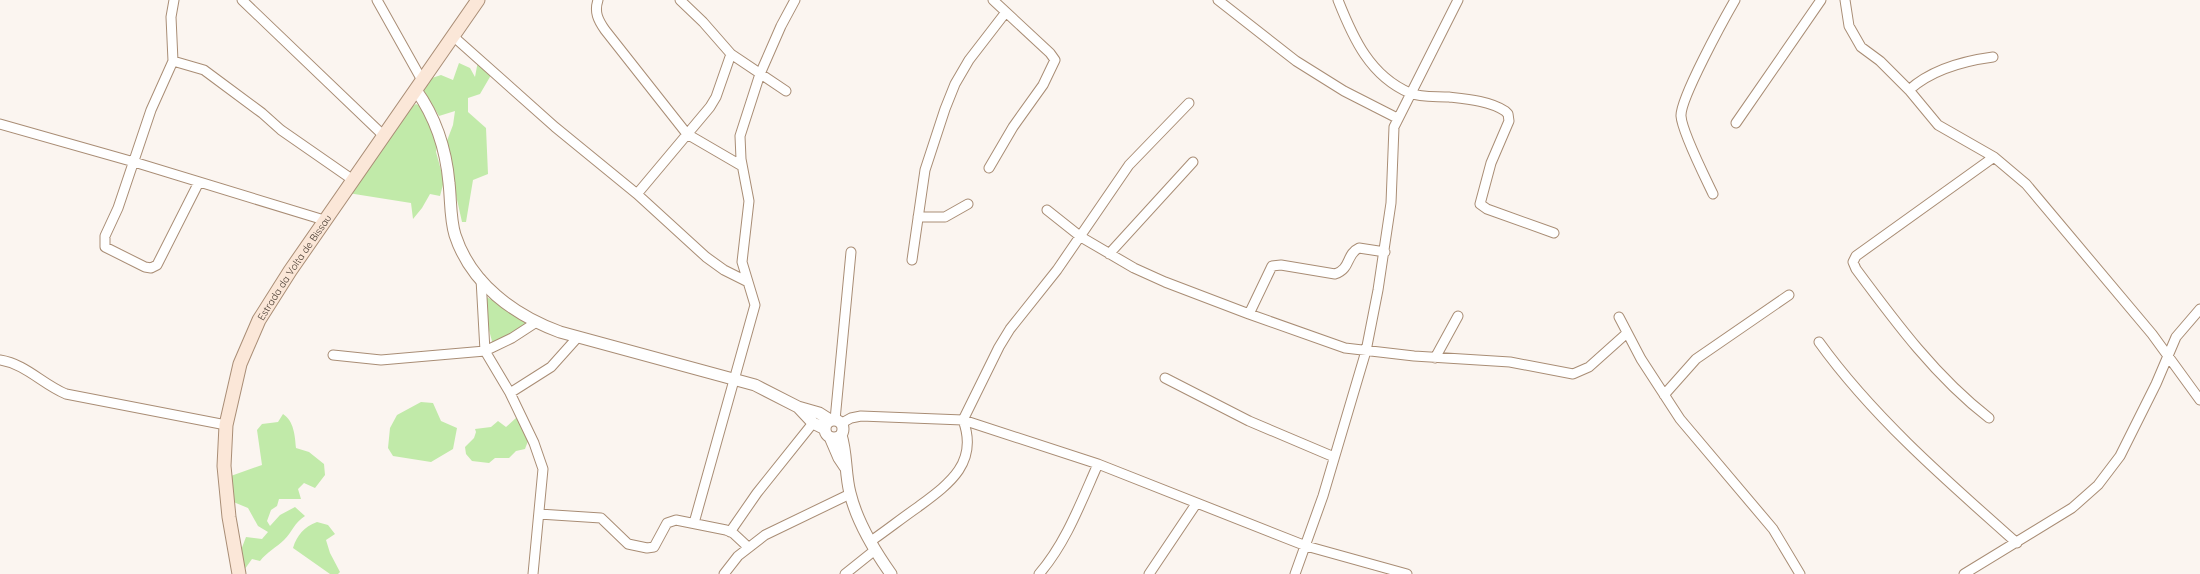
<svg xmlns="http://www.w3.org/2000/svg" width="2200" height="574" font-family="Quicksand,sans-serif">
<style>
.green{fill:#c1eaa9}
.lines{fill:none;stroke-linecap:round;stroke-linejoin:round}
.minor-casing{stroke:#a98d75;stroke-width:11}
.tertiary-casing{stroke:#a98d75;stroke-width:13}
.secondary-casing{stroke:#a98d75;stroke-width:15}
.minor{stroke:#fff;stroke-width:9}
.tertiary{stroke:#fff;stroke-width:11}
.secondary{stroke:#fbe7d8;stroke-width:13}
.labels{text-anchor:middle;stroke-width:3;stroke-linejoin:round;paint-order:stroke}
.street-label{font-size:10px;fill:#44382e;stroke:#fbf5f0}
</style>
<rect width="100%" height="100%" fill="#fbf5f0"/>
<path class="green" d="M 488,60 L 494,70 L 480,94 L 468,98 L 468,112 L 486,128 L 488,174 L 473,180 L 466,222 L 462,222 L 445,146 L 453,125 L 455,111 L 439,116 L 423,89 L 428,77 L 432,78 L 441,75 L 453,80 L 459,63 L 470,68 L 475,77 L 478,61 Z
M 416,104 L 423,107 L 438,139 L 436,152 L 444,181 L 440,196 L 430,194 L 422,208 L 413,219 L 411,203 L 348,193 L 409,109 Z
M 483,295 L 531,321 L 494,349 L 483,307 Z
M 421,402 L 433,403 L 441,421 L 457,428 L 453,449 L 431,462 L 393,456 L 388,448 L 390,428 L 397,415 Z
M 283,414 C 294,421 295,436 296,448 L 309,452 L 324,464 L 325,475 L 315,488 L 304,483 L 298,489 L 301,499 L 279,499 L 277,506 L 271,510 L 267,521 L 270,526 L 280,515 L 295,507 L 305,516 C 294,523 293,531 284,540 C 277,547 267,552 260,561 L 252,559 L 242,573 L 238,558 L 246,537 L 262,539 L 268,532 L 258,526 L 248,508 L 231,501 L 228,477 L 262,465 L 257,430 L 262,424 L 278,422 Z
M 516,418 L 519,420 L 528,441 L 525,449 L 516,451 L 509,458 L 495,458 L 489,463 L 472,461 L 466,454 L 465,447 L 474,438 L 476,432 L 475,429 L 491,427 L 498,421 L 506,427 Z
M 317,522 L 328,525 L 335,534 L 326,540 L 330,553 L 340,572 L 338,574 L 330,574 L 293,548 C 297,535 304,527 317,522 Z"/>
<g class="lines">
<defs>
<path id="minor" d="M 174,0 L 171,17 L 173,61 L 151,110 L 118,208 L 105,236 L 105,247 L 145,267 L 151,268 L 157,265 L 199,182
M 242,0 L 384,136
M 377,0 L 423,82
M 598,0 C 594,12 598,20 605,30 L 687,134 L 742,166
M 680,0 L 703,22 L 731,54 L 786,91
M 1218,0 L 1296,61 L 1344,91 L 1397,118
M 1338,0 C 1353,38 1370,76 1410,93 C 1421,98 1438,96 1449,97 C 1467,99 1490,101 1505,111 L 1508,114 L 1509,121 L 1491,163 L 1480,204 L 1487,209 L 1554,233
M 1845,0 L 1849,26 L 1861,47 L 1880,61 L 1909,90
M 454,37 L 555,127 L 637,194 L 706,257 L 724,270 L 748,282
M 1993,57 C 1963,61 1931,70 1909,90 L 1938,125 L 1994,157 L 2026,184 L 2152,334 L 2200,400
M 173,61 L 204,70 L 262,113 L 281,130 L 353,180
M 1736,123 L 1821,0
M 0,124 L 134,162 L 324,220
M 989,168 L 1013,127 L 1043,85 L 1055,60 L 1050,53 L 993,0
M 637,194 L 710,107 L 716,97 L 731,54
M 1713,194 C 1705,177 1682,132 1681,116 C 1680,99 1724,19 1735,0
M 1047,210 L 1081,237 L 1134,268 L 1165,282 L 1249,314 L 1345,348 L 1414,356 L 1510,362 L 1573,374 L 1589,367 L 1627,333
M 918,217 L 945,217 L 968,204
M 1109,254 L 1193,162
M 912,260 L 925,170 L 945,109 L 955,84 L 969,60 L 1006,12
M 481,279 L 485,351 L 510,393 L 534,443 L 543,469 L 533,574
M 1249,314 L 1272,266 L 1281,265 L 1335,274 C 1351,269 1346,254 1359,248 L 1385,252
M 1619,317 L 1641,359 L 1680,419 L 1773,529 L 1800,574
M 1819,342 C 1873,417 1948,482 2017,543
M 333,355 L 381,360 L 485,351 L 512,338 L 535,323
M 1435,358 L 1458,316
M 0,360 C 26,364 42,384 66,394 L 226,425
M 1165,378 L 1249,421 L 1334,457
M 510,393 L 551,367 L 577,338
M 1664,395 L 1696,359 L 1789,295
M 1989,418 C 1936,377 1896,323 1856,269 L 1853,262 L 1856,256 L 1994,157
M 835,420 L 851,252
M 842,423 L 851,418 L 861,416 L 963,420 L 1098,464 L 1306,546 L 1407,574
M 539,514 L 601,518 L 628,544 L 647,548 L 654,547 L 667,523 L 676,520 L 726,530 L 733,533 L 748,547
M 694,523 L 755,305 L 742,262 L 749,201 L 741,159 L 740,136 L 760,74 L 781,26 L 795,0
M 730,532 L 757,493 L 813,423
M 871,541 C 887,530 902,518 918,507 C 949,484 979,463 963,420 L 999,347 L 1010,329 L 1057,270 L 1129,165 L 1189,103
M 724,574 L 738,556 L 765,535 L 850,494
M 845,574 L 875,550
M 1039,574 C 1066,543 1081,502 1098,464
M 1149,574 L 1196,504
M 1295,574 L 1323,496 L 1366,351 L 1378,290 L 1391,203 L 1394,127 L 1458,0
M 1964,574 L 2072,508 L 2098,485 L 2120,456 L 2156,384 L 2176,337 L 2200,309"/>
<path id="tertiary" d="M 416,90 C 436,118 446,149 449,183 C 451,200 450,219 455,235 C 471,284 514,315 560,332 L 755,385 L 798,407 L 813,423 L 825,429
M 798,407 L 819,413 L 830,420
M825 429a9 9 0 1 1 18 0a9 9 0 1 1-18 0Z
M 841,435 C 847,454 845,474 850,493 C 857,522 874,550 891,574
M 830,437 L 839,458 L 845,467"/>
<g id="secondary">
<path id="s1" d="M 239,574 L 229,517 L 224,466 L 226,425 L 240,364 L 259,320 L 290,271 L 478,0"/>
</g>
</defs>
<use href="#minor" class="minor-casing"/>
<use href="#tertiary" class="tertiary-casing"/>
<use href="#secondary" class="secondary-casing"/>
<use href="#minor" class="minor"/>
<use href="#tertiary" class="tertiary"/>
<use href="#secondary" class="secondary"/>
</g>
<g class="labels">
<g class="street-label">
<text dy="4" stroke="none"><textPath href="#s1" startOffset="324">Estrada da Volta de Bissau</textPath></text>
</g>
</g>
</svg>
